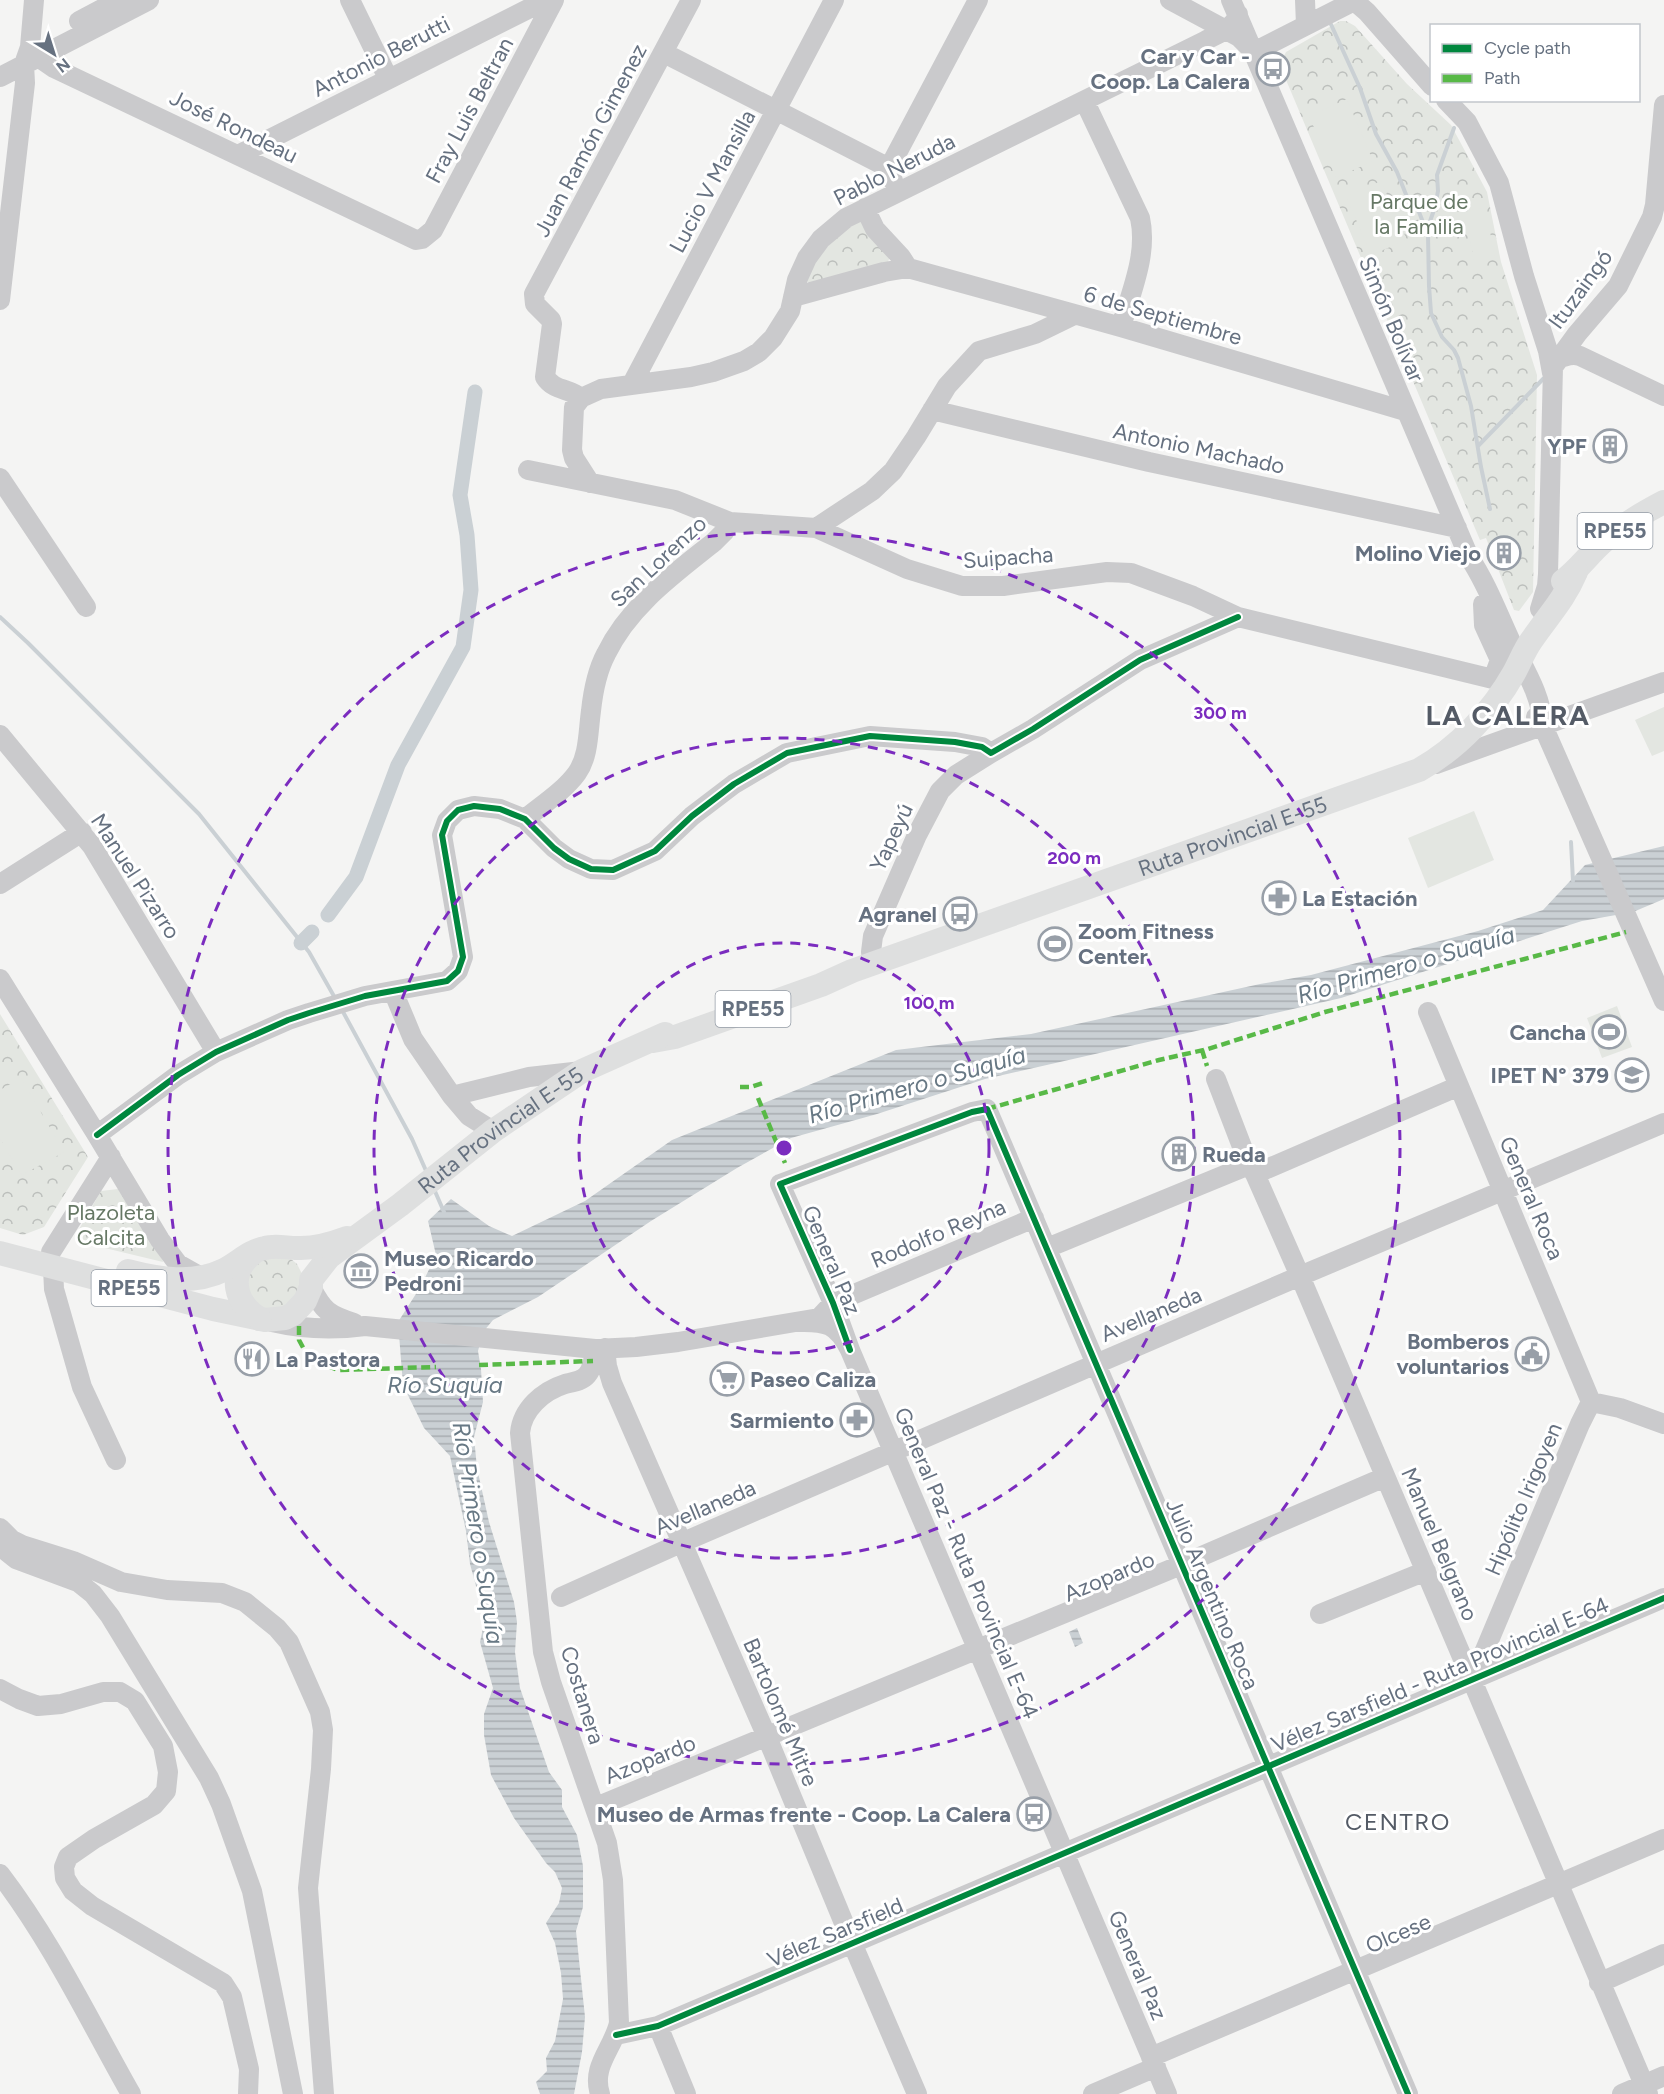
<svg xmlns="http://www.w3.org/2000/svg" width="1664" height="2094" font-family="Figtree,sans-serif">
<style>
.park{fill:url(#park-crowns)}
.pitch{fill:#e3e6e1}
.water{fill:url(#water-rules)}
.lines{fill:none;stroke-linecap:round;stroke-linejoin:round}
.stream{stroke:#cad0d4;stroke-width:4}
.canal{stroke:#cad0d4;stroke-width:15}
.minor{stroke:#cacacc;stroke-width:20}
.major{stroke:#dedfdf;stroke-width:24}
.quiet{stroke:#58b947;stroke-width:4.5;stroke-dasharray:9 4.5;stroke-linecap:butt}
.cycleway-casing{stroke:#fff;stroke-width:10}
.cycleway{stroke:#00873e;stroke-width:6}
.ring{fill:none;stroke:#7b2cbf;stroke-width:3;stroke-dasharray:10 8}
.labels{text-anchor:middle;stroke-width:6;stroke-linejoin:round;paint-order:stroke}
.shield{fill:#fff;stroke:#949ca6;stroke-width:1.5}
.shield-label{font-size:21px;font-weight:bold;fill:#667180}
.street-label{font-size:22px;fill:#667180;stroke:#fff}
.poi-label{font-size:22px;font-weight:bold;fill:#667180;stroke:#fff;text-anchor:end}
.park-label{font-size:22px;fill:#667865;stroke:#fff}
.water-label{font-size:24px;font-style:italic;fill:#677884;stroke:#fff}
.neighbourhood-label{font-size:24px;letter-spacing:1.5px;fill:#545b66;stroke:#fff}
.district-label{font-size:28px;font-weight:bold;letter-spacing:1.5px;fill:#545b66;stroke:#fff}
.centre{fill:#7b2cbf;stroke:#fff;stroke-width:3}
.ring-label{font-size:18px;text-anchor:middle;font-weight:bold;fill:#7b2cbf;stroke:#fff;stroke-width:6;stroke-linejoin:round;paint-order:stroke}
</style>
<defs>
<pattern id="park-crowns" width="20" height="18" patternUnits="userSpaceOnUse" patternTransform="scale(1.5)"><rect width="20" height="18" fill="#e3e6e1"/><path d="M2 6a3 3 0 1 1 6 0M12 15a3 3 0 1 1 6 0" fill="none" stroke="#bcbfbc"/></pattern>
<pattern id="water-rules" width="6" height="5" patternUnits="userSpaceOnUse" patternTransform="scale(1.5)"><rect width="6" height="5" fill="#cad0d4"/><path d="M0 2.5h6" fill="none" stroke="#a8adb1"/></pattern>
</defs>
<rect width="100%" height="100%" fill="#f4f4f3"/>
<path class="park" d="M 1340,21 L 1346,21 L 1355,26 L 1407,84 L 1451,125 L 1487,192 L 1501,262 L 1537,375 L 1533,592 L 1519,611 L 1514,610 L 1486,538 L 1480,540 L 1281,68 L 1281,62 L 1286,52 Z
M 864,219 L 890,257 L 887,264 L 809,283 L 805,280 C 817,255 839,231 864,219 Z
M 0,1014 L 88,1157 L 44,1227 L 23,1235 L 0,1228 Z
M 118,1189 L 162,1256 L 163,1262 L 84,1243 L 78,1231 L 101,1191 Z
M 262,1256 L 291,1259 L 297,1264 L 304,1278 L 287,1311 L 254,1307 L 245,1275 Z"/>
<path class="pitch" d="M 1347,99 L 1373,161 L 1336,178 L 1309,116 Z
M 1381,181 L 1407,240 L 1371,255 L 1346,196 Z
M 1485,207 L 1495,257 L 1474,260 L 1464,212 Z
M 1664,707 L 1664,751 L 1652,756 L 1635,720 Z
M 1474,811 L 1494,860 L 1428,888 L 1408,838 Z
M 1617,1006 L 1632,1047 L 1602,1058 L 1587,1018 Z
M 21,1078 L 64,1152 L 22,1175 L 0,1139 L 0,1090 Z"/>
<path class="water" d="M 1664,846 L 1664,899 L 1633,912 L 1582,921 L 1341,998 L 985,1079 L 877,1114 L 791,1138 L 737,1168 L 651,1221 L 538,1297 L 493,1320 L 483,1332 L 478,1351 L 481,1369 L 483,1402 L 474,1437 L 477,1468 L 489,1522 L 514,1602 L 517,1622 L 515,1652 L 520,1688 L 549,1772 L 562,1790 L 562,1807 L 577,1835 L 583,1866 L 583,1907 L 576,1931 L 585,2017 L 582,2052 L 574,2094 L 540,2094 L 536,2082 L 547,2071 L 546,2058 L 555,2041 L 563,1999 L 561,1973 L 555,1943 L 546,1923 L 559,1903 L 562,1888 L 555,1872 L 546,1863 L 514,1818 L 491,1775 L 484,1735 L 484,1714 L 493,1688 L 480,1642 L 485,1619 L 470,1564 L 466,1531 L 450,1456 L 424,1428 L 403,1385 L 398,1322 L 421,1286 L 436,1255 L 428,1221 L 451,1199 L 489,1226 L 512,1236 L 585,1201 L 672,1140 L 896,1050 L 1031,1034 L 1260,984 L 1311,975 L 1478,931 L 1543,910 L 1585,865 Z
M 1077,1628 L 1083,1643 L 1075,1647 L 1069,1632 Z"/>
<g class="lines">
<path class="stream" d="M 1329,20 L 1360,88 L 1376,134 L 1397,172 L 1407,197 L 1419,212 L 1428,235 L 1429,286 L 1431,313 L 1442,337 L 1454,350 L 1458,358 L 1471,406 L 1481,467 L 1490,509
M 1427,230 L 1435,207 L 1438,191 L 1437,175 L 1454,128
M 1478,446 L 1544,378
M 0,617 L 28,643 L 199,814 L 309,952 L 335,998
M 1571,842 L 1573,881
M 342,1010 L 412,1139 L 427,1173
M 434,1189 L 444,1212"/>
<path class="canal" d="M 328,915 L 356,877 L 398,765 L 463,647 L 471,590 L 467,535 L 460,495 L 475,392
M 301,943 L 312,932"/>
<path class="minor" d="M 350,0 L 388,78
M 1170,0 L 1239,37 L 1254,52 L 1356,0
M 1231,0 L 1469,557 C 1487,584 1498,614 1512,644 C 1525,670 1542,697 1543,726
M 1305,0 L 1306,25
M 1353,0 L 1367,12 L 1432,86
M 79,21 L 119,0
M 30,47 L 38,57 L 54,68 L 416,240 L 422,239 L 433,230 L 554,0
M 664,53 L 889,168
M 0,77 L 149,0
M 1446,100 L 1467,122 L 1499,183 L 1524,276 L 1548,351 L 1552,373
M 1085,102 L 1140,218 C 1148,254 1131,292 1121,327
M 238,155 L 546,0
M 893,181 L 889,168 L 978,0
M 865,208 L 875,229 L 901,257 L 908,268 L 1121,327 L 1405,411
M 793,297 L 884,272 L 908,268
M 0,300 L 25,83 L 24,64 L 30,47 L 34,0
M 1553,358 C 1563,360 1568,352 1580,356 L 1664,396
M 632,384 L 834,0
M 581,398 C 569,388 554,391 545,377 L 552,324 L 551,320 L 535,304 L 534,294 L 691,0
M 932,410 L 1149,462 L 1457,528
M 528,470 L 675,500 L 730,522 L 816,528 L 907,569 L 962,586 L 1003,586 L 1107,572 L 1131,573 L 1193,596 L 1238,617 L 1493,679 L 1500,660 L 1484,625 L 1483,604
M 0,478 L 86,607
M 590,483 L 574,458 L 572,450 L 574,407 L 581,398 L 601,389 L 691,377 L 713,372 L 744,361 L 759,352 L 773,338 L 790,311 L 797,280 L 807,258 L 821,239 L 846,218 L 1205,41 C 1218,33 1234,29 1238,14
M 816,528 L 872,491 L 893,471 L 916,437 L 947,386 L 979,351 L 1035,334 L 1074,315
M 1540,609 L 1547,586 L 1548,574 L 1553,367 L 1577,334 L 1618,286 L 1652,217 L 1655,205 L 1664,105
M 1536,717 L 1543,726 L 1664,1001
M 0,735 L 92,846 L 216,1052
M 1436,764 L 1664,682
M 525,819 C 542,805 564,791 577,773 C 589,756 588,732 591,711 C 593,692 597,671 606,654 C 629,606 674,574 714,542 L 724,532 L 730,522
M 0,884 L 82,832
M 874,963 L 871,952 L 873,936 L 917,835 L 940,791 L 956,775 L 991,753
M 0,979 L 97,1135 L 160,1240 L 178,1264 L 201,1277
M 393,991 L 413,1039 L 452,1096 L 469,1116 L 493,1131
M 1428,1012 L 1591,1402
M 1216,1079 L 1249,1165 L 1255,1174 L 1300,1276 L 1648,2094
M 452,1096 L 529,1077 L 582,1071
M 97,1135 L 178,1075 L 216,1052 L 288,1020 L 309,1013 L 365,996 L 447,981 L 458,971 L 463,957 L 442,835 L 447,821 L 458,810 L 474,806 L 500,809 L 525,819 L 554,848 L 569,859 L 591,869 L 613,870 L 655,851 L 692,816 L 734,784 L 787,753 L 870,736 L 955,742 L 982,747 L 991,753 L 1033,729 L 1140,660 L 1238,617
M 1255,1174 L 1459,1086
M 1047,1248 L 1249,1165
M 51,1252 L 111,1157
M 53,1268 L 54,1289 L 82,1387 L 116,1460
M 311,1287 C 323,1311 329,1315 354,1323
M 272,1322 C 302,1329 335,1330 365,1326 L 595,1349 L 636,1347 L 678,1342 L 819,1318 L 833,1303 L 1034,1218
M 798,1322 C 826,1321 837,1324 850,1350 L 1167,2094
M 605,1348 L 607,1366 L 612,1383 L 767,1737 L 853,1945 L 917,2094
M 595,1349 C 594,1358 593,1368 587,1375 C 582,1381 573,1382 565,1384 C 543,1391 522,1409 520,1433 L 543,1652 L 551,1682 L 607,1843 L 613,1880 L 619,2023 C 613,2049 591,2066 600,2094
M 850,1350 L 833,1303 L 780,1184 L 972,1112 L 987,1109 L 1408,2094
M 1591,1402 L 1620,1408 L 1664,1424
M 0,1528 L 12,1540 L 22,1545 L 73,1561 L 121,1582 L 167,1590 L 222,1593 L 245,1602 L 277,1628 L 289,1642 L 320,1712 L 323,1730 L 321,1769 L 308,1888 L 324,2094
M 0,1546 L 16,1559 L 78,1582 L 93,1594 L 110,1616 L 209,1778 L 221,1804 L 252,1891 L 293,2094
M 561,1597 L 681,1543 L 1300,1276 L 1664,1123
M 1320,1614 L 1426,1571
M 1472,1681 L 1580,1424 L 1591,1402
M 0,1689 L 19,1699 L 38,1706 L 61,1704 L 103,1692 L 120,1692 L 135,1701 L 163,1746 L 168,1772 L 166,1791 L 154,1805 L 94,1839 L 68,1857 L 64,1867 L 65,1878 L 73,1891 L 92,1906 L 223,1983 L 232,1997 L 249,2069 L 248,2094
M 596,1807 L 1181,1565 L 1385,1477
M 0,1874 C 52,1942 89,2020 131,2094
M 1599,1983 L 1664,1954
M 658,2026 L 686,2094
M 616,2035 L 658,2026 L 1664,1598
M 1151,2057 L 1664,1839
M 1093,2094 L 1156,2067
M 1622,2094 L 1664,2076"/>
<g class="major">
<path d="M 1563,581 C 1579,569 1589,554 1604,541 C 1622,525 1643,513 1664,502"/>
<path id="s1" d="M 653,1041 L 675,1037 L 821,985 L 852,971 L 1419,770 C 1458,748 1492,712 1514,673 C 1520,662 1524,651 1531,641 C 1548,616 1564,600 1576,572"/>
<path id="s2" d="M 0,1253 L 213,1309 L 265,1320 L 285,1318 L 293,1314 L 305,1301 L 311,1287 L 311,1280 L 329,1257 L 400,1205 L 493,1131 L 582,1071 L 665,1034"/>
<path d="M 252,1254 C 227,1274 235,1304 260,1319"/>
<path d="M 128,1271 C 159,1279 193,1285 224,1270 C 238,1263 249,1251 265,1248 C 275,1245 287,1248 297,1248 C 315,1249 331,1244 347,1238"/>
</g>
<path class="quiet" d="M 1202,1050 L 1207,1066
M 740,1087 L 751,1087 L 763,1083
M 758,1098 L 785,1163
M 987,1109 L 1159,1060 L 1208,1049 L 1325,1012 L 1626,932
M 299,1326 L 299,1340 L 306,1353 L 320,1363 L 338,1370 L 436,1367
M 479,1365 L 593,1361"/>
<defs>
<path id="cycleway" d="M 97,1135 L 178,1075 L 216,1052 L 288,1020 L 309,1013 L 365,996 L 447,981 L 458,971 L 463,957 L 442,835 L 447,821 L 458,810 L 474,806 L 500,809 L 525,819 L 554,848 L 569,859 L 591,869 L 613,870 L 655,851 L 692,816 L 734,784 L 787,753 L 870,736 L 955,742 L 982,747 L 991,753 L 1033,729 L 1140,660 L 1238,617
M 850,1350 L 833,1303 L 780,1184 L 972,1112 L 987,1109 L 1408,2094
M 616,2035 L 658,2026 L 1664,1598"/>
</defs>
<use href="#cycleway" class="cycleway-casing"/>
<use href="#cycleway" class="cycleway"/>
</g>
<g class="ring">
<circle cx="784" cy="1148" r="205"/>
<circle cx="784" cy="1148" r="410"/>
<circle cx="784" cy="1148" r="616"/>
</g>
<defs>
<symbol id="bus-ring" viewBox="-11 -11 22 22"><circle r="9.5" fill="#fff" stroke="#989fa8" stroke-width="1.5"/><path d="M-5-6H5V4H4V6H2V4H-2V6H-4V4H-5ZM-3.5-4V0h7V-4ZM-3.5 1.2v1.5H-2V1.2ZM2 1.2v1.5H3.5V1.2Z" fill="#989fa8"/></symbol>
<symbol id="building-ring" viewBox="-11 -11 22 22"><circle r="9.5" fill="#fff" stroke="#989fa8" stroke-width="1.5"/><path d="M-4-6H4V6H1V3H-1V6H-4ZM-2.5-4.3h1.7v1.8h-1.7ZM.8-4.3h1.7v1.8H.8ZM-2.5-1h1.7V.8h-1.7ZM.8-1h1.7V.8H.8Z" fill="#989fa8"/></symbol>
<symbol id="pharmacy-ring" viewBox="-11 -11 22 22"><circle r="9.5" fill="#fff" stroke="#989fa8" stroke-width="1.5"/><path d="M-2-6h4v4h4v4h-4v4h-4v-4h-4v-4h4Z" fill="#989fa8"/></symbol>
<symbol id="stadium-ring" viewBox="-11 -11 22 22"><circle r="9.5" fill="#fff" stroke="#989fa8" stroke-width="1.5"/><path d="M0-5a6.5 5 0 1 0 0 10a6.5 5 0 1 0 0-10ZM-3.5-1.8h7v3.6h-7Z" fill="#989fa8"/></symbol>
<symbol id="school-ring" viewBox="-11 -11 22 22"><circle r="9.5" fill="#fff" stroke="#989fa8" stroke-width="1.5"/><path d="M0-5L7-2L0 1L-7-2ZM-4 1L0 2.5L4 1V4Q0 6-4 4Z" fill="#989fa8"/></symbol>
<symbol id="museum-ring" viewBox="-11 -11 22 22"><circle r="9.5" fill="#fff" stroke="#989fa8" stroke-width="1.5"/><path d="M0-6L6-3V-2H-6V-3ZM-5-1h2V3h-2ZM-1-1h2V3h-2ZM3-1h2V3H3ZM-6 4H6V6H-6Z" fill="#989fa8"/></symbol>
<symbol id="civic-ring" viewBox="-11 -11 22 22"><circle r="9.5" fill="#fff" stroke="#989fa8" stroke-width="1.5"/><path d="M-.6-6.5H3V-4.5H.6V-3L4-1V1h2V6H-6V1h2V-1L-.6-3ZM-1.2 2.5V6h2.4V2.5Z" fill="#989fa8"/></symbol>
<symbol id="restaurant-ring" viewBox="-11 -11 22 22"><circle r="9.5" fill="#fff" stroke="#989fa8" stroke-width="1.5"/><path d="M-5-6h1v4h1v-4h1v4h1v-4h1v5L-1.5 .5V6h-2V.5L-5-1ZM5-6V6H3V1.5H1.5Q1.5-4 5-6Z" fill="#989fa8"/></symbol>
<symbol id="supermarket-ring" viewBox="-11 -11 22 22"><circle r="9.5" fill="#fff" stroke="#989fa8" stroke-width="1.5"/><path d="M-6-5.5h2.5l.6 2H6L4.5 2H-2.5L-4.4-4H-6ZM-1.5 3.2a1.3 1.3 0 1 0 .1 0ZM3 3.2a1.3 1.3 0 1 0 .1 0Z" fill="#989fa8"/></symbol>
</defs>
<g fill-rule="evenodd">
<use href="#bus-ring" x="1254" y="50" width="38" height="38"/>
<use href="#building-ring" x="1591" y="427" width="38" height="38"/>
<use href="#building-ring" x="1485" y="534" width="38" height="38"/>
<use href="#pharmacy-ring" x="1260" y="879" width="38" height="38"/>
<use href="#bus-ring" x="941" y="895" width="38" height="38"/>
<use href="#stadium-ring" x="1036" y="925" width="38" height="38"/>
<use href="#stadium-ring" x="1590" y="1013" width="38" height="38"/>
<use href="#school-ring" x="1613" y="1056" width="38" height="38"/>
<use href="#building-ring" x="1160" y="1135" width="38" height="38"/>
<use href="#museum-ring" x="342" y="1252" width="38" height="38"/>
<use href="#civic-ring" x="1513" y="1335" width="38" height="38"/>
<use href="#restaurant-ring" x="233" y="1340" width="38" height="38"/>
<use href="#supermarket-ring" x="708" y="1360" width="38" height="38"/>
<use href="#pharmacy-ring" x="838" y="1401" width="38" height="38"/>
<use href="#bus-ring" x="1015" y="1795" width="38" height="38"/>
</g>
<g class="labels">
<g class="shield">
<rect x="1577.5" y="513" width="75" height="36" rx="4.5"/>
<rect x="715.5" y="991" width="75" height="36" rx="4.5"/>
<rect x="91.5" y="1270" width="75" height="36" rx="4.5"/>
</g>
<g class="shield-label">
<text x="1615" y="538">RPE55</text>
<text x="753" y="1016">RPE55</text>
<text x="129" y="1295">RPE55</text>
</g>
<g class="street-label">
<text transform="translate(381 56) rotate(-27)" y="8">Antonio Berutti</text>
<text transform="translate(469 110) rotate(-62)" y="8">Fray Luis Beltran</text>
<text transform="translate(234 126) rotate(26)" y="8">José Rondeau</text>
<text transform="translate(590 140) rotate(-62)" y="8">Juan Ramón Gimenez</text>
<text transform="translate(894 169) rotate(-27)" y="8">Pablo Neruda</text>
<text transform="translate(712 181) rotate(-62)" y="8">Lucio V Mansilla</text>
<text transform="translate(1580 289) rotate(-54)" y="8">Ituzaingó</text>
<text transform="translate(1163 315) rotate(16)" y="8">6 de Septiembre</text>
<text transform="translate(1392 319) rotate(67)" y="8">Simón Bolívar</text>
<text transform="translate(1199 448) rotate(12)" y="8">Antonio Machado</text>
<text transform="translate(1008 557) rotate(-4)" y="8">Suipacha</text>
<text transform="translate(658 561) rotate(-43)" y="8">San Lorenzo</text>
<text transform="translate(891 837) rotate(-65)" y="8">Yapeyú</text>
<text dy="8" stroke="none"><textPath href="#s1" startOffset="615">Ruta Provincial E-55</textPath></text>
<text transform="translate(136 876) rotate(57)" y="8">Manuel Pizarro</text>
<text dy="8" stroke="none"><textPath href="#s2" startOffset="585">Ruta Provincial E-55</textPath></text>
<text transform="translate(1532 1198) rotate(67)" y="8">General Roca</text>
<text transform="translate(938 1233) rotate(-23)" y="8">Rodolfo Reyna</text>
<text transform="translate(832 1260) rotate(67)" y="8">General Paz</text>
<text transform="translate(1151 1314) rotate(-23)" y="8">Avellaneda</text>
<text transform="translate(1523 1499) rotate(-67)" y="8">Hipólito Irigoyen</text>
<text transform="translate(705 1507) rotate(-23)" y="8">Avellaneda</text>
<text transform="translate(1440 1544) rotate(67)" y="8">Manuel Belgrano</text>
<text transform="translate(967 1563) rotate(67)" y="8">General Paz - Ruta Provincial E-64</text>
<text transform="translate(1109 1576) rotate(-23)" y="8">Azopardo</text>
<text transform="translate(1213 1594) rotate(67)" y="8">Julio Argentino Roca</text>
<text transform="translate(1440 1674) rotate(-23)" y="8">Vélez Sarsfield - Ruta Provincial E-64</text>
<text transform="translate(583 1695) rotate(73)" y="8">Costanera</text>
<text transform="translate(781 1712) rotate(67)" y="8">Bartolomé Mitre</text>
<text transform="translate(650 1759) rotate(-22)" y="8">Azopardo</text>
<text transform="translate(835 1932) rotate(-23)" y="8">Vélez Sarsfield</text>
<text transform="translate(1398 1933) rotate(-23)" y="8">Olcese</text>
<text transform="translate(1138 1965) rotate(67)" y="8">General Paz</text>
</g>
<g class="poi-label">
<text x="1250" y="64">Car y Car -<tspan x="1250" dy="25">Coop. La Calera</tspan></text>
<text x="1587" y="454">YPF</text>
<text x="1481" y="561">Molino Viejo</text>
<text x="1302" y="906" text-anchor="start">La Estación</text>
<text x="937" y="922">Agranel</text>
<text x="1078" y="939" text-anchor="start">Zoom Fitness<tspan x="1078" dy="25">Center</tspan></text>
<text x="1586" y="1040">Cancha</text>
<text x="1609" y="1083">IPET N° 379</text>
<text x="1202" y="1162" text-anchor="start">Rueda</text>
<text x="384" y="1266" text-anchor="start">Museo Ricardo<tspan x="384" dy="25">Pedroni</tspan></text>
<text x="1509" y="1349">Bomberos<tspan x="1509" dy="25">voluntarios</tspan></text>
<text x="275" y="1367" text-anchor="start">La Pastora</text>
<text x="750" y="1387" text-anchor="start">Paseo Caliza</text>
<text x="834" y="1428">Sarmiento</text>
<text x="1011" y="1822">Museo de Armas frente - Coop. La Calera</text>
</g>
<g class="park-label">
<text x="1419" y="209">Parque de<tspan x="1419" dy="25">la Familia</tspan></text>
<text x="111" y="1220">Plazoleta<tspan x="111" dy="25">Calcita</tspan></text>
</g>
<g class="water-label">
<text transform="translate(1406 965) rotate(-16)" y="8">Río Primero o Suquía</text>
<text transform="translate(917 1085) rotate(-16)" y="8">Río Primero o Suquía</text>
<text x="445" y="1393">Río Suquía</text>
<text transform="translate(478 1533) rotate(81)" y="8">Río Primero o Suquía</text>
</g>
<g class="neighbourhood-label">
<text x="1398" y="1830">CENTRO</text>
</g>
<g class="district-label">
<text x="1508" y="725">LA CALERA</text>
</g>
</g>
<circle cx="784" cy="1148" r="9" class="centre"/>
<g class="ring-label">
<text x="1220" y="719">300 m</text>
<text x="1074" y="864">200 m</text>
<text x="929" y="1009">100 m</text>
</g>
<rect x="1430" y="24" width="210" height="78" fill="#ffffff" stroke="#c2c6cc" stroke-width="1.5"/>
<rect x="1442" y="44" width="30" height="9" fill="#00873e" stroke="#c2c6cc" stroke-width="1.5"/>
<text x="1484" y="54" font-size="18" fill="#667180">Cycle path</text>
<rect x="1442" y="74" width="30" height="9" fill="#58b947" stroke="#c2c6cc" stroke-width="1.5"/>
<text x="1484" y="84" font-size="18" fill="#667180">Path</text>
<g transform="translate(54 54) rotate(142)" stroke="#ffffff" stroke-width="4.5" paint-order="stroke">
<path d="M0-4.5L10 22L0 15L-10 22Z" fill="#667180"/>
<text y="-9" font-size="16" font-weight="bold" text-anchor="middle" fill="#667180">N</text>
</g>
</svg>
